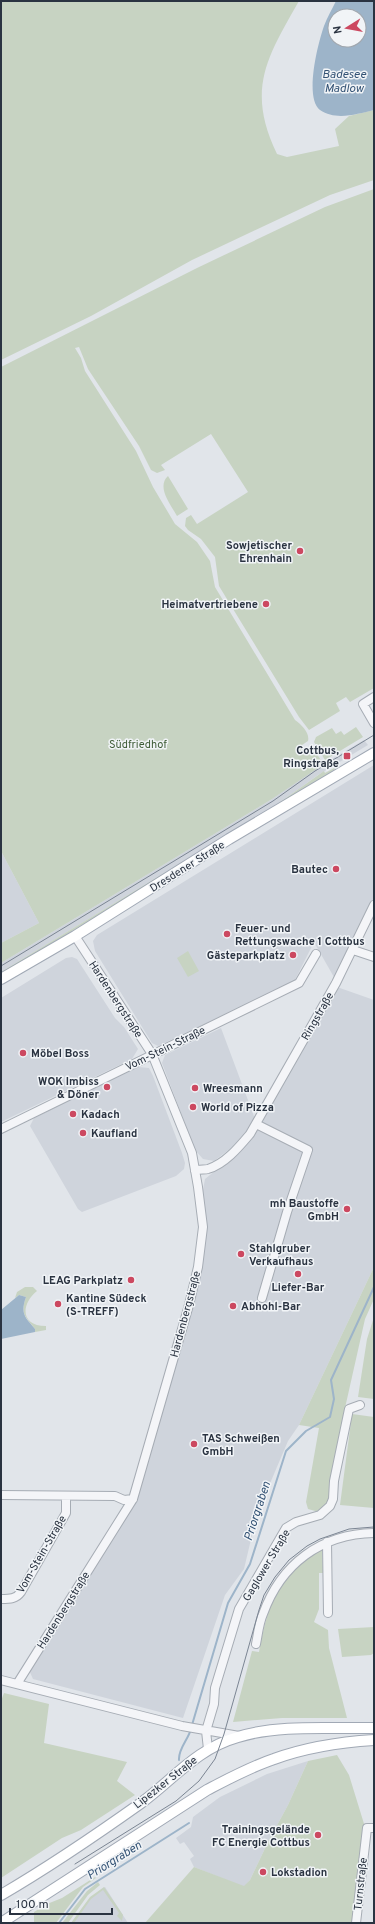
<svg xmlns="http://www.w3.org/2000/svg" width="375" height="1924" font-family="Overpass,sans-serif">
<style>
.built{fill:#cfd4dc}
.green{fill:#c7d3c2}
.water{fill:#9db4c9;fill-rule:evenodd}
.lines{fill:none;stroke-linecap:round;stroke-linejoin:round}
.stream{stroke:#9db4c9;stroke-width:2}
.minor-casing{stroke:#a6acb4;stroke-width:10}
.major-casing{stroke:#a1a9b5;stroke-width:12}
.minor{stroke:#f4f5f8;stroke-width:8}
.major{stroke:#fff;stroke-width:10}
.tram{stroke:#7b8593;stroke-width:1}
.poi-dot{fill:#cc4860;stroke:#f1f4f7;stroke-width:1.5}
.labels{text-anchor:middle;stroke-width:3;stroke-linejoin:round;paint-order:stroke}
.poi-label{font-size:11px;font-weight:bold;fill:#2a3341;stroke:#f1f4f7;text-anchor:start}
.park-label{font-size:11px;fill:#3f5d37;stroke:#f1f4f7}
.street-label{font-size:11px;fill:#2a3341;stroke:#f1f4f7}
.water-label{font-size:12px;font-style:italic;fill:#345375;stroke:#f1f4f7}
</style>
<rect width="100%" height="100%" fill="#e1e5ea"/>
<path class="built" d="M 364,740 L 368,745 L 318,775 L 276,805 L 1,972 L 1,963 L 272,799 L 313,770 Z
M 374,765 L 374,897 L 335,979 L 314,942 L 294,982 L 158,1046 L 152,1043 L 95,951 L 93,941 L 97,935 Z
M 1,851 L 39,923 L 1,943 Z
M 72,957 L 77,959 L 115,1018 L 124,1027 L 138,1049 L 132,1059 L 1,1122 L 1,998 L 66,958 Z
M 337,987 L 374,1000 L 374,1267 L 299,1425 L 288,1441 L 257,1514 L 244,1569 L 225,1595 L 183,1718 L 33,1679 L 29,1670 L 134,1503 L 206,1227 L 203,1190 L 205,1179 L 237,1153 Z
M 221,1028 L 255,1119 L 239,1142 L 214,1161 L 203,1159 L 195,1150 L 162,1063 L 165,1055 Z
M 138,1067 L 149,1068 L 153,1076 L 182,1153 L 185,1163 L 184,1169 L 176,1176 L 82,1212 L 78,1209 L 30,1126 L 34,1118 Z
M 308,1761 L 288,1805 L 269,1840 L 250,1880 L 244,1887 L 194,1867 L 190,1859 L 194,1856 L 184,1842 L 180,1844 L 176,1838 L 191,1827 L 193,1817 L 220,1797 L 267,1774 Z
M 105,1887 L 128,1923 L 71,1923 L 90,1898 Z"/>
<path class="green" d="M 1,1 L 299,1 C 267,57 246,90 277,154 L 287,157 L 339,146 L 335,129 L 349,116 L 374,110 L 374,180 L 330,195 L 192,260 L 91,316 L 1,360 Z
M 374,189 L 374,688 L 350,702 L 346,697 L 336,703 L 340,711 L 309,730 L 299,717 L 219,586 L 215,557 L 201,539 L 188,530 L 185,526 L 186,518 L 191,515 L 197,524 L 248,492 L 211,434 L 161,465 L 165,470 L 157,473 L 151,470 L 139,446 L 88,369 L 79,347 L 75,348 L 81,358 L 85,371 L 136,451 L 153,487 L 175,524 L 197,542 L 210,561 L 215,587 L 295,720 C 302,725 310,733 308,741 L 302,745 L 305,749 L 312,746 L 322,762 L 320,763 L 321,766 L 272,799 L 1,963 L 1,943 L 39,923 L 1,851 L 1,367 L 197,268 L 325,207 Z
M 168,476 L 188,509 L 177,516 C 171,505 156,487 168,476 Z
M 356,727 L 363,737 L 325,760 L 314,742 L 316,737 L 332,728 L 336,734 L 341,731 L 344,735 Z
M 340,765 L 321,780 L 1,974 L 1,972 L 276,805 L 324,771 L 325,773 Z
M 188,951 L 199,971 L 188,977 L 177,958 Z
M 374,1267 L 374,1299 L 365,1319 L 345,1408 L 330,1480 L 330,1498 L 327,1505 L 319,1512 L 308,1509 L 306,1502 L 319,1428 L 299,1425 Z
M 25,1287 L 33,1287 L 37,1291 C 20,1305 21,1326 46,1326 L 46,1330 L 35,1332 L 35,1329 C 25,1316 20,1314 26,1297 L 19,1295 L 15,1298 L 17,1292 Z
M 374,1317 L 374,1399 L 358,1397 L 367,1339 Z
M 352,1414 L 374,1417 L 374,1508 L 340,1505 Z
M 322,1547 L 323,1573 L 319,1573 L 319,1609 L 314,1622 L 328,1630 L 329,1648 L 347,1718 L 282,1718 L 233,1722 L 252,1651 L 259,1652 C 264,1625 272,1589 292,1569 C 300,1560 313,1554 322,1547 Z
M 374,1627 L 374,1653 L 371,1655 L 342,1657 L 338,1629 Z
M 4,1693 L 49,1704 L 44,1743 L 127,1762 L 117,1781 L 135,1795 L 81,1830 L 62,1838 L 1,1878 L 1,1701 Z
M 337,1755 L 349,1775 L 365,1827 L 354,1923 L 145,1923 L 194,1867 L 244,1886 L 250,1880 L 269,1840 L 288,1805 L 308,1761 Z
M 95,1877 L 96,1878 L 83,1887 L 56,1923 L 34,1923 L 34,1912 L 47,1904 L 62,1898 Z
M 98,1882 L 100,1885 L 88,1895 L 68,1923 L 62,1923 L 87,1891 Z
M 104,1887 L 123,1915 L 122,1921 L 117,1916 L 119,1913 L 103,1890 L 91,1899 L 74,1923 L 71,1923 L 90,1897 Z"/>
<path class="water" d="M 336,1 L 374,1 L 374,110 C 357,114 336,121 320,110 C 304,98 318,43 324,26 C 327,18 332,9 336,1 ZM 335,16 L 359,16 L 359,40 L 335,40 Z
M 19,1295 L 26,1297 C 20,1314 25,1317 35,1329 L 35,1332 L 1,1339 L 1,1310 Z"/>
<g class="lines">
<path class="stream" d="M 192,1725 L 228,1603 L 250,1564 L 286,1451 L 306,1431 L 330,1417 L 334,1399 L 331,1380 L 374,1287
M 179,1760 C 178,1749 188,1740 191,1729
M 59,1923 L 85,1889 L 189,1823"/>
<defs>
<path id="minor" d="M 374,697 L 363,704 L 374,723
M 353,950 L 374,957
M 256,1124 L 308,1150 L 287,1212 L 262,1298
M 1,1129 L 299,983 L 316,954
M 195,1171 C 199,1169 204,1170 208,1169 C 225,1164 239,1147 250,1134 L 336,983 L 374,905
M 1,1495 L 115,1496 L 124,1500 L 133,1499
M 327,1542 L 328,1613
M 1,1599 C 10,1599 16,1599 21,1592 L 66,1513 L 66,1496
M 256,1644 C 258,1634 259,1623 263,1614 C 281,1564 321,1534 374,1533
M 1,1680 L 182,1726 L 239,1736
M 17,1684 L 133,1499 L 189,1305 L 198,1267 L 203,1227 L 198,1187 L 192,1153 L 152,1054 L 75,936
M 208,1749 L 206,1731 L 214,1704 L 215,1688 L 239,1609 L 286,1528 L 296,1522 L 320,1515 L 330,1506 L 333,1499 L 334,1481 L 349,1409 L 360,1405
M 356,1923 L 367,1828 L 374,1828"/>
<path id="major" d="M 1,979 L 75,936 L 229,839 L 374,753
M 1,1895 C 49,1867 96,1835 141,1803 C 174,1779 196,1749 238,1737 C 279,1724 331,1729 374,1728
M 1,1923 L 207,1790 C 228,1779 250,1767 274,1759 C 304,1748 342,1742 374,1740"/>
</defs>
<use href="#minor" class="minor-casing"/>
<use href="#major" class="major-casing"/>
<use href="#minor" class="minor"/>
<use href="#major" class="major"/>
<path class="tram" d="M 1,966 L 273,801 L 315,771 L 374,735
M 75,1864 L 176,1801 L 199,1781 L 215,1759 L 224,1734 L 259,1610 L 264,1595 L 275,1577 L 289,1560 L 307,1546 L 320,1539 L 349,1529 L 374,1527"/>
</g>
<g class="poi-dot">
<circle cx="300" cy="551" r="4"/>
<circle cx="266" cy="604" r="4"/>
<rect x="343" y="752" width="8" height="8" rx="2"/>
<circle cx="336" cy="869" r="4"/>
<circle cx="227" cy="934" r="4"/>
<circle cx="293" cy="955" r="4"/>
<circle cx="23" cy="1053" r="4"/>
<circle cx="107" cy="1087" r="4"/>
<circle cx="195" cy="1088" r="4"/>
<circle cx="193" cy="1107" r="4"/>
<circle cx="73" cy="1114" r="4"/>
<circle cx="83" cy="1133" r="4"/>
<circle cx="347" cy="1209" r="4"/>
<circle cx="241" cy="1254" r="4"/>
<circle cx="298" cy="1274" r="4"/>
<circle cx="131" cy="1280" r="4"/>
<circle cx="58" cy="1304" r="4"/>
<circle cx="233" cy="1306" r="4"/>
<circle cx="194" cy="1444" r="4"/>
<circle cx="318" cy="1835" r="4"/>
<circle cx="263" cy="1872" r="4"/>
</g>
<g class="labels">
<g class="poi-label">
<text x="292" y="549" text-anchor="end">Sowjetischer<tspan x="292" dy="13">Ehrenhain</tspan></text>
<text x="258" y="608" text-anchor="end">Heimatvertriebene</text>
<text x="339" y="754" text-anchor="end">Cottbus,<tspan x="339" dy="13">Ringstraße</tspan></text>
<text x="328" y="873" text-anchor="end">Bautec</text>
<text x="235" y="932">Feuer- und<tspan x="235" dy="13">Rettungswache 1 Cottbus</tspan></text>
<text x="285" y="959" text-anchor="end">Gästeparkplatz</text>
<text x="31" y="1057">Möbel Boss</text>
<text x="99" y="1085" text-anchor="end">WOK Imbiss<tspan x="99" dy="13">&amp; Döner</tspan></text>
<text x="203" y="1092">Wreesmann</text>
<text x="201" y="1111">World of Pizza</text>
<text x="81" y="1118">Kadach</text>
<text x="91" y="1137">Kaufland</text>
<text x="339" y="1207" text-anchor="end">mh Baustoffe<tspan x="339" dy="13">GmbH</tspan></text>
<text x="249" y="1252">Stahlgruber<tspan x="249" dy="13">Verkaufhaus</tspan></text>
<text x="123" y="1284" text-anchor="end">LEAG Parkplatz</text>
<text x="298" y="1291" text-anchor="middle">Liefer-Bar</text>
<text x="66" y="1302">Kantine Südeck<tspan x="66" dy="13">(S-TREFF)</tspan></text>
<text x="241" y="1310">Abhohl-Bar</text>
<text x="202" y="1442">TAS Schweißen<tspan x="202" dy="13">GmbH</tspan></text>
<text x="310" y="1833" text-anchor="end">Trainingsgelände<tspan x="310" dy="13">FC Energie Cottbus</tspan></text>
<text x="271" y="1876">Lokstadion</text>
</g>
<g class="park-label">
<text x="138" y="748">Südfriedhof</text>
</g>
<g class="street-label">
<text transform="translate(187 866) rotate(-32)" y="4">Dresdener Straße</text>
<text transform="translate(116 999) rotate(57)" y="4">Hardenbergstraße</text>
<text transform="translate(317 1016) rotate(-60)" y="4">Ringstraße</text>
<text transform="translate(165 1048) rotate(-26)" y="4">Vom-Stein-Straße</text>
<text transform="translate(185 1314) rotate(-75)" y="4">Hardenbergstraße</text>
<text transform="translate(41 1554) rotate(-60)" y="4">Vom-Stein-Straße</text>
<text transform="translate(266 1565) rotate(-59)" y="4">Gaglower Straße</text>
<text transform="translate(63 1610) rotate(-58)" y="4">Hardenbergstraße</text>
<text transform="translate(165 1782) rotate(-38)" y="4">Lipezker Straße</text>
<text transform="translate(360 1884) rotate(-84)" y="4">Turnstraße</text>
</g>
<g class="water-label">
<text x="344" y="78">Badesee<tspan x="344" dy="14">Madlow</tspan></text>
<text transform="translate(257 1511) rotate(-72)" y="4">Priorgraben</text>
<text transform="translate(114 1860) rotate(-32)" y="4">Priorgraben</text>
</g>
</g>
<rect width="375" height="1924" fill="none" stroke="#2a3341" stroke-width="4"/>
<g transform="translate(347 28) rotate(259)"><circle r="19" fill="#f1f4f7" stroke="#a1a7ae"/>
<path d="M0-3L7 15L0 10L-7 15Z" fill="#cc4860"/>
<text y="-6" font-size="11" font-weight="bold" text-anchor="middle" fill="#2a3341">N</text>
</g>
<path d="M10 1908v6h102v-6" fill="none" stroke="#2a3341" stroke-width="2"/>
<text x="16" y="1908" font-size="12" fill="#2a3341" stroke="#f1f4f7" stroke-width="3" paint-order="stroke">100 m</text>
</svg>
